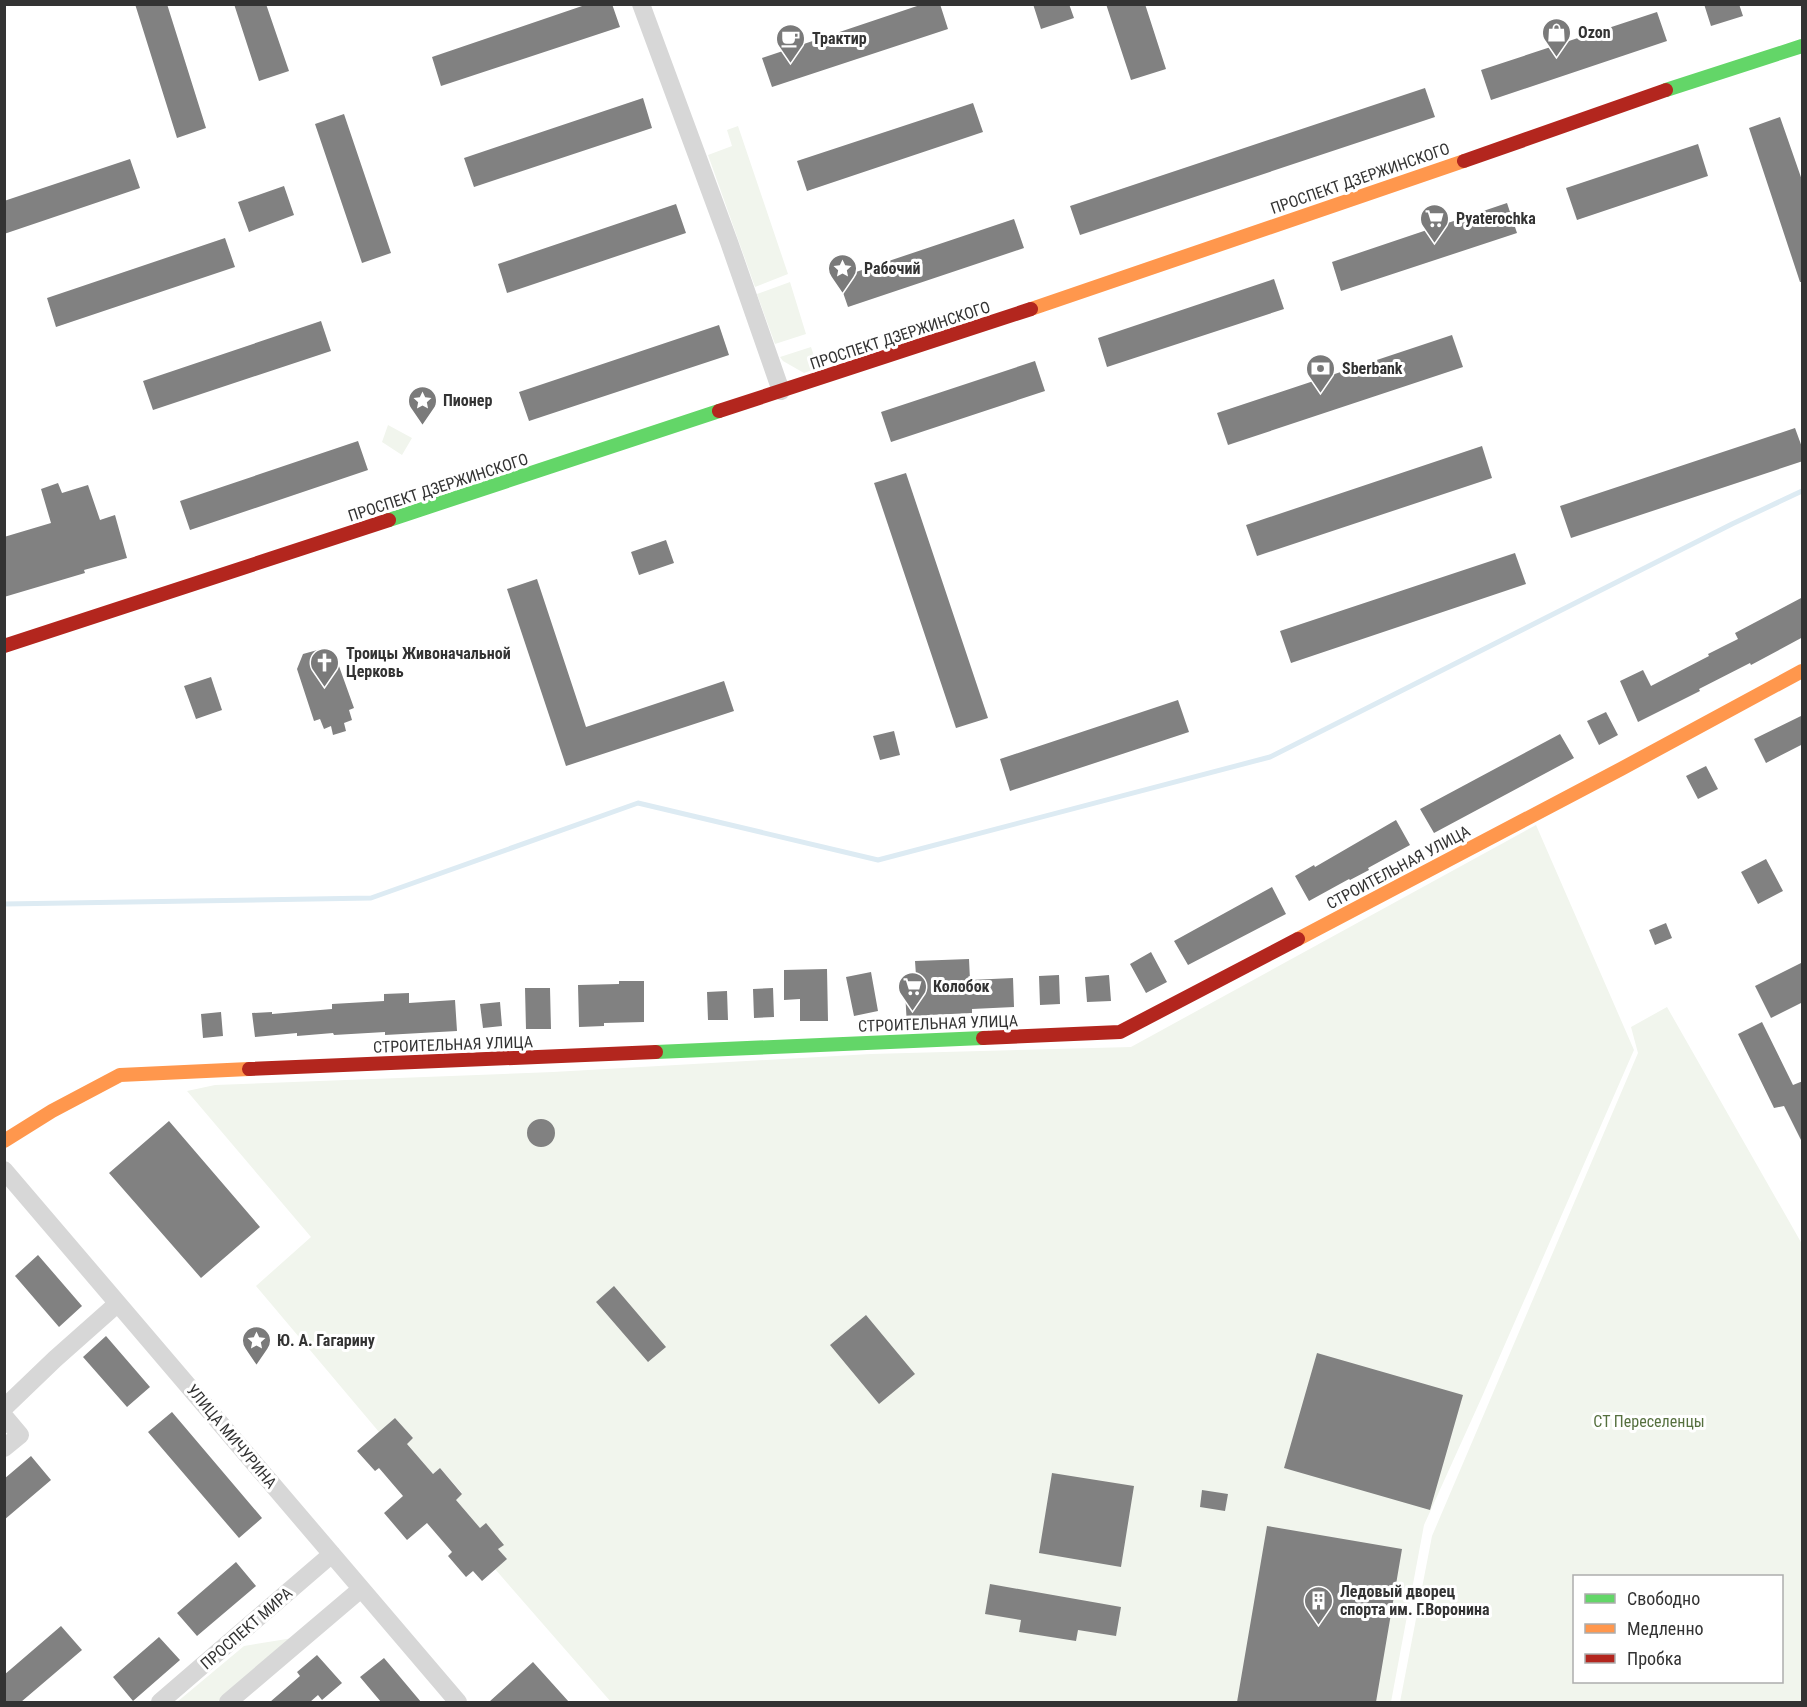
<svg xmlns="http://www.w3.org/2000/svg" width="1807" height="1707" font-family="'Roboto Condensed',sans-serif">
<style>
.green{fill:#f1f5ed;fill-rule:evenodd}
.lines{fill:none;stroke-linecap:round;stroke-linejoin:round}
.stream{stroke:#ddebf3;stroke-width:5}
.building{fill:#818181}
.street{stroke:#d7d7d7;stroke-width:18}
.fast{stroke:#63d668;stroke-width:14}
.slow{stroke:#ff974d;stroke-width:14}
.jam{stroke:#b3261e;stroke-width:14}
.labels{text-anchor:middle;stroke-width:6;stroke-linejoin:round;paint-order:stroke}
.poi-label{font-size:16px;font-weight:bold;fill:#333;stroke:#fff;text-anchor:start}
.street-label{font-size:16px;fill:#333;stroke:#fff}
.park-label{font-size:16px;fill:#56703f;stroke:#fff}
</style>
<rect width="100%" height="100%" fill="#fff"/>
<path class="green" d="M 738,126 L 788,274 L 755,287 L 708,155 L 732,146 L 727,130 Z
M 790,282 L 806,334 L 775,344 L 757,294 Z
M 811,347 L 818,368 L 804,373 L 783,361 L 780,357 Z
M 388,425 L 412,438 L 402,455 L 382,442 Z
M 1536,825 L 1634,1050 L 1481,1399 L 1424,1525 L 1391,1702 L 611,1702 L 495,1569 L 507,1559 L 498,1549 L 503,1544 L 480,1528 L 456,1500 L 462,1493 L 440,1468 L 433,1474 L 407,1444 L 413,1438 L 395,1418 L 379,1432 L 256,1286 L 311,1237 L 187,1091 L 215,1085 L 553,1072 L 871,1054 L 1131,1047 Z
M 1667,1007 L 1802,1244 L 1802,1702 L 1400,1702 L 1432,1536 L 1638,1053 L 1631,1027 ZM 1574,1576 L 1782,1576 L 1782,1682 L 1574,1682 Z
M 293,1638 L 217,1702 L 177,1702 L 244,1646 Z"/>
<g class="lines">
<path class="stream" d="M 4,904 L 371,898 L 638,803 L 878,860 L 1270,757 L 1732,524 L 1802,491"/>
</g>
<path class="building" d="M 135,4 L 167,4 L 206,128 L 177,138 Z
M 234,4 L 266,4 L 289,71 L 259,81 Z
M 588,4 L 612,4 L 620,27 L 441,86 L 432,57 Z
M 923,4 L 940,4 L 948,29 L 772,87 L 762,58 Z
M 1033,4 L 1069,4 L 1074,18 L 1041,29 Z
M 1106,4 L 1145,4 L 1166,69 L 1131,80 Z
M 1704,4 L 1739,4 L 1743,16 L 1711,26 Z
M 1657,12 L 1667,41 L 1491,100 L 1481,70 Z
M 1425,88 L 1435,117 L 1080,235 L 1070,206 Z
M 643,98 L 652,128 L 474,187 L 464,158 Z
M 973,103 L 983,132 L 807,191 L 797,161 Z
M 344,114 L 391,253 L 362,263 L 315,124 Z
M 1780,117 L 1803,183 L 1803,282 L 1800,282 L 1749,128 Z
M 1698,144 L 1708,176 L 1577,220 L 1566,188 Z
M 130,159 L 140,188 L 4,234 L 4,201 Z
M 284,186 L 294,215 L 249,232 L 238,202 Z
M 1507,203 L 1517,233 L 1341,291 L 1332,262 Z
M 676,204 L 686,233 L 507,293 L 498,264 Z
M 1014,219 L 1024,248 L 848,307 L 838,278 Z
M 225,238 L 235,267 L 56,327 L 47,298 Z
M 1274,279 L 1284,309 L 1107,367 L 1098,338 Z
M 321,321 L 331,351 L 153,410 L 143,381 Z
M 719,325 L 729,355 L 529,421 L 519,392 Z
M 1452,335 L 1463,367 L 1228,445 L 1217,413 Z
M 1035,361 L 1045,391 L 891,442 L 881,412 Z
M 1795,428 L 1803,450 L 1803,461 L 1571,538 L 1560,506 Z
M 358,441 L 368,470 L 190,530 L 180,501 Z
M 1482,446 L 1492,478 L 1257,556 L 1246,525 Z
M 906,473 L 988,718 L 956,728 L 874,483 Z
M 58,483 L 62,493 L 88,485 L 100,520 L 115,515 L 127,558 L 84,570 L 85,573 L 4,597 L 4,537 L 51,523 L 41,489 Z
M 666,540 L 674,563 L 639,575 L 631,552 Z
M 1515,553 L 1526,584 L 1291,663 L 1280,631 Z
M 537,579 L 586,727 L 724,681 L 734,711 L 566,766 L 507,589 Z
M 1803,597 L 1803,637 L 1751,665 L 1750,663 L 1699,689 L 1700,691 L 1638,722 L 1620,681 L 1643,670 L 1651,686 L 1709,656 L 1708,654 L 1738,639 L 1735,633 Z
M 321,649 L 335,655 L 354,708 L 349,710 L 352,720 L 344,723 L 346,731 L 333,735 L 331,726 L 324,729 L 320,719 L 314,721 L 297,669 L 303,654 Z
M 211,677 L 222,710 L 196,719 L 184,686 Z
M 1178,700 L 1189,732 L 1010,791 L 1000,759 Z
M 1606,712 L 1618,735 L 1599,745 L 1587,721 Z
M 1803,715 L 1803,744 L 1766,763 L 1754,739 Z
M 894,731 L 900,755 L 880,760 L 873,736 Z
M 1560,734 L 1574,758 L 1434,833 L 1420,809 Z
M 1706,766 L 1718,789 L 1698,799 L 1686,776 Z
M 1396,820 L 1410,845 L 1368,868 L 1369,870 L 1350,880 L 1349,879 L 1309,901 L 1295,876 L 1314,865 L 1315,867 Z
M 1766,859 L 1783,891 L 1758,904 L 1741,872 Z
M 1272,887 L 1286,914 L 1188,965 L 1174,941 Z
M 1666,923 L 1672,938 L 1655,945 L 1649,930 Z
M 1151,952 L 1167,982 L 1146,993 L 1130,964 Z
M 969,959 L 970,980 L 1013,978 L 1014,1007 L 972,1009 L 972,1013 L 929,1015 L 929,1025 L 907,1026 L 905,991 L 917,990 L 915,961 Z
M 1803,962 L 1803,1002 L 1771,1018 L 1755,986 Z
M 827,969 L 828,1021 L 800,1021 L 800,999 L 784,1000 L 784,970 Z
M 871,972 L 878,1011 L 854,1016 L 846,977 Z
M 1059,975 L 1060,1004 L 1040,1005 L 1039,976 Z
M 1109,975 L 1111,1001 L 1087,1002 L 1085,977 Z
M 619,981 L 644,981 L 644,1022 L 604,1023 L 604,1026 L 579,1027 L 578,985 L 619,984 Z
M 525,988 L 550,988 L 551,1029 L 526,1029 Z
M 773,988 L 774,1017 L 754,1018 L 753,989 Z
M 727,991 L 728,1020 L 708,1020 L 707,992 Z
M 409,993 L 409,1003 L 455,1000 L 457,1031 L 385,1035 L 385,1032 L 334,1035 L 333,1033 L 297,1036 L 297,1033 L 255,1037 L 252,1013 L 272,1012 L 272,1014 L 332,1009 L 332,1004 L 384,1001 L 384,994 Z
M 500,1002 L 502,1026 L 483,1028 L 480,1004 Z
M 221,1012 L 223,1036 L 203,1038 L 201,1014 Z
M 1762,1022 L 1793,1085 L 1803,1081 L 1803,1144 L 1784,1106 L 1774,1108 L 1738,1034 Z
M527 1133a14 14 0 1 1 28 0a14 14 0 1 1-28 0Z
M 169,1121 L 260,1227 L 201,1278 L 109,1173 Z
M 38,1255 L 82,1306 L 59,1327 L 15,1276 Z
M 614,1286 L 666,1347 L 648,1362 L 596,1302 Z
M 866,1315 L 915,1374 L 879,1404 L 830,1345 Z
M 106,1336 L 150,1387 L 127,1407 L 83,1357 Z
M 1317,1353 L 1463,1395 L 1430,1510 L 1284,1468 Z
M 172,1412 L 262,1518 L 239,1538 L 148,1432 Z
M 395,1418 L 413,1438 L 407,1444 L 433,1474 L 440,1468 L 462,1494 L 456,1500 L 480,1528 L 486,1523 L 504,1545 L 498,1549 L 507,1559 L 482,1581 L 473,1571 L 466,1577 L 448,1556 L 452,1552 L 427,1523 L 407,1540 L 384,1513 L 403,1496 L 379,1468 L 375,1471 L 357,1451 Z
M 31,1456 L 51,1480 L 4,1520 L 4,1479 Z
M 1052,1473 L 1134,1486 L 1121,1567 L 1039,1553 Z
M 1202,1490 L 1228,1494 L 1225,1511 L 1200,1507 Z
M 1267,1526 L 1402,1549 L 1376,1702 L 1237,1702 Z
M 236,1562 L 256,1586 L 197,1636 L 177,1613 Z
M 990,1584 L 1121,1607 L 1116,1636 L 1078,1630 L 1076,1641 L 1019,1632 L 1021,1620 L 985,1614 Z
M 61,1626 L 82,1650 L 21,1702 L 4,1702 L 4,1675 Z
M 159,1637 L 180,1660 L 133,1701 L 113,1677 Z
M 317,1655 L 342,1683 L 322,1700 L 318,1695 L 310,1702 L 270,1702 L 300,1676 L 297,1672 Z
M 384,1658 L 421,1702 L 381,1702 L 360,1677 Z
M 533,1662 L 569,1702 L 489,1702 Z"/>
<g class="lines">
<path class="street" d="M 641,4 L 729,242 L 781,391
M 4,1170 L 458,1702
M 4,1408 L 55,1359 L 117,1304
M 4,1416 L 20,1435 L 4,1448
M 160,1702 L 332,1554
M 228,1702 L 361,1589"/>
<path class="fast" d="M 1666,90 L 1802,46
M 389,520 L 719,411
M 656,1052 L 983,1038"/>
<path class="slow" d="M 1031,309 L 1464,161
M 1298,939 L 1621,769 L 1802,671
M 4,1141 L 52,1111 L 120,1075 L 249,1069"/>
<path class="jam" d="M 1464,161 L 1666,90
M 719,411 L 1031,309
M 4,646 L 389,520
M 983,1038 L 1120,1032 L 1298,939
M 249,1069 L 656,1052"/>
</g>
<defs>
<symbol id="shop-pin" viewBox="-11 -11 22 30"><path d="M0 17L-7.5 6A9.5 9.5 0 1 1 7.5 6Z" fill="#7a7a7a" stroke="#fff"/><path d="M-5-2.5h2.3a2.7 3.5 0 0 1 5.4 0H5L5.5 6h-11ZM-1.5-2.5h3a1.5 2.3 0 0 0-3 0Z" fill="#fff"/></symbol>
<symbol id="cafe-pin" viewBox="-11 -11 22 30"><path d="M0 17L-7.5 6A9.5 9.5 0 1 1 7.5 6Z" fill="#7a7a7a" stroke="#fff"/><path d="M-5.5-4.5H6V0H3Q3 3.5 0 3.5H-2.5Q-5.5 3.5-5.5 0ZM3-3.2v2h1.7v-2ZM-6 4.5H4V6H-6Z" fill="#fff"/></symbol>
<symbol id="supermarket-pin" viewBox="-11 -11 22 30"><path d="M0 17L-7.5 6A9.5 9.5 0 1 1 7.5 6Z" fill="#7a7a7a" stroke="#fff"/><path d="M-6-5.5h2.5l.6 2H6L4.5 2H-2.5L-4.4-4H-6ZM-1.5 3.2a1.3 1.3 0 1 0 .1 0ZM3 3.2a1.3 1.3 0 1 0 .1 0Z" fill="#fff"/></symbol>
<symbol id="sight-pin" viewBox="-11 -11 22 30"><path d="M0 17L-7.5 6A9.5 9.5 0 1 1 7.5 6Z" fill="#7a7a7a" stroke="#fff"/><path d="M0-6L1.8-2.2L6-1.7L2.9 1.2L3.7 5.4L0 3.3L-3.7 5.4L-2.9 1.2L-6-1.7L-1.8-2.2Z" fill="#fff"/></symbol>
<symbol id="bank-pin" viewBox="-11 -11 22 30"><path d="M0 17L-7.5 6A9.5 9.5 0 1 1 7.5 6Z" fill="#7a7a7a" stroke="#fff"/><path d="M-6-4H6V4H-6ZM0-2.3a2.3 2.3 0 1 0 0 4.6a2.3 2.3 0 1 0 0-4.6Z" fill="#fff"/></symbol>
<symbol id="church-pin" viewBox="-11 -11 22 30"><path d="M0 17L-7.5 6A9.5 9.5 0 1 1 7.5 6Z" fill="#7a7a7a" stroke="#fff"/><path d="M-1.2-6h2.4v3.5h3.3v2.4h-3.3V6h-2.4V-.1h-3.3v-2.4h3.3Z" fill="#fff"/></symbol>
<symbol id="building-pin" viewBox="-11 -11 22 30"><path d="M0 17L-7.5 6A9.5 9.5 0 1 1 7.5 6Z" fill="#7a7a7a" stroke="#fff"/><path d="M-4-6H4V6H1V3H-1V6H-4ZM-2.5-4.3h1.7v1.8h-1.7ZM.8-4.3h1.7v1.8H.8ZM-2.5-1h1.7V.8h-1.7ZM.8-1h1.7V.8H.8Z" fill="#fff"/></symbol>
</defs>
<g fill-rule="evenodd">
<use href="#shop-pin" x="1540" y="16" width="33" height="45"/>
<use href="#cafe-pin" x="774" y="22" width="33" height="45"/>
<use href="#supermarket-pin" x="1418" y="202" width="33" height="45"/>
<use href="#sight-pin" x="826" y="252" width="33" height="45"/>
<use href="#bank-pin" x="1304" y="352" width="33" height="45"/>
<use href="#sight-pin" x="406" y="384" width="33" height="45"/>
<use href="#church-pin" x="308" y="646" width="33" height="45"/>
<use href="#supermarket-pin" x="896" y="970" width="33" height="45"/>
<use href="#sight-pin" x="240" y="1324" width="33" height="45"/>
<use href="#building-pin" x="1302" y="1584" width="33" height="45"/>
</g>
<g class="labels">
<g class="poi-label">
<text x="1578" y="38">Ozon</text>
<text x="812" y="44">Трактир</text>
<text x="1456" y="224">Pyaterochka</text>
<text x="864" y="274">Рабочий</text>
<text x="1342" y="374">Sberbank</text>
<text x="443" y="406">Пионер</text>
<text x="346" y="659">Троицы Живоначальной<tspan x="346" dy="18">Церковь</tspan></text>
<text x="933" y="992">Колобок</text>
<text x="277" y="1346">Ю. А. Гагарину</text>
<text x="1340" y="1597">Ледовый дворец<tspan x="1340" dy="18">спорта им. Г.Воронина</tspan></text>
</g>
<g class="street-label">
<text transform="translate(1360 178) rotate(-19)" y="6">ПРОСПЕКТ ДЗЕРЖИНСКОГО</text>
<text transform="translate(900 335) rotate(-18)" y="6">ПРОСПЕКТ ДЗЕРЖИНСКОГО</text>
<text transform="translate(438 487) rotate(-18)" y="6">ПРОСПЕКТ ДЗЕРЖИНСКОГО</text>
<text transform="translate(1398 867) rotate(-28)" y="6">СТРОИТЕЛЬНАЯ УЛИЦА</text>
<text transform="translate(938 1023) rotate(-2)" y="6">СТРОИТЕЛЬНАЯ УЛИЦА</text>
<text transform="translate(453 1044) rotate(-2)" y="6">СТРОИТЕЛЬНАЯ УЛИЦА</text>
<text transform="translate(232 1436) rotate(50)" y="6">УЛИЦА МИЧУРИНА</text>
<text transform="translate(246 1628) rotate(-41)" y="6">ПРОСПЕКТ МИРА</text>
</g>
<g class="park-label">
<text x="1649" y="1427">СТ Переселенцы</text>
</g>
</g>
<rect width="1807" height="1707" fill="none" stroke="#333333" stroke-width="12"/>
<rect x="1573" y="1575" width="210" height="108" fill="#ffffff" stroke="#adadad" stroke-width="1.5"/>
<rect x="1585" y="1594" width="30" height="9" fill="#63d668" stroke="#adadad" stroke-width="1.5"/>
<text x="1627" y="1605" font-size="18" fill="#333333">Свободно</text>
<rect x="1585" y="1624" width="30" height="9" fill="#ff974d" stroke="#adadad" stroke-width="1.5"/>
<text x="1627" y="1635" font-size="18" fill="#333333">Медленно</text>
<rect x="1585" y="1654" width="30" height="9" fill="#b3261e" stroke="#adadad" stroke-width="1.5"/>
<text x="1627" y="1665" font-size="18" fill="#333333">Пробка</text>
</svg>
